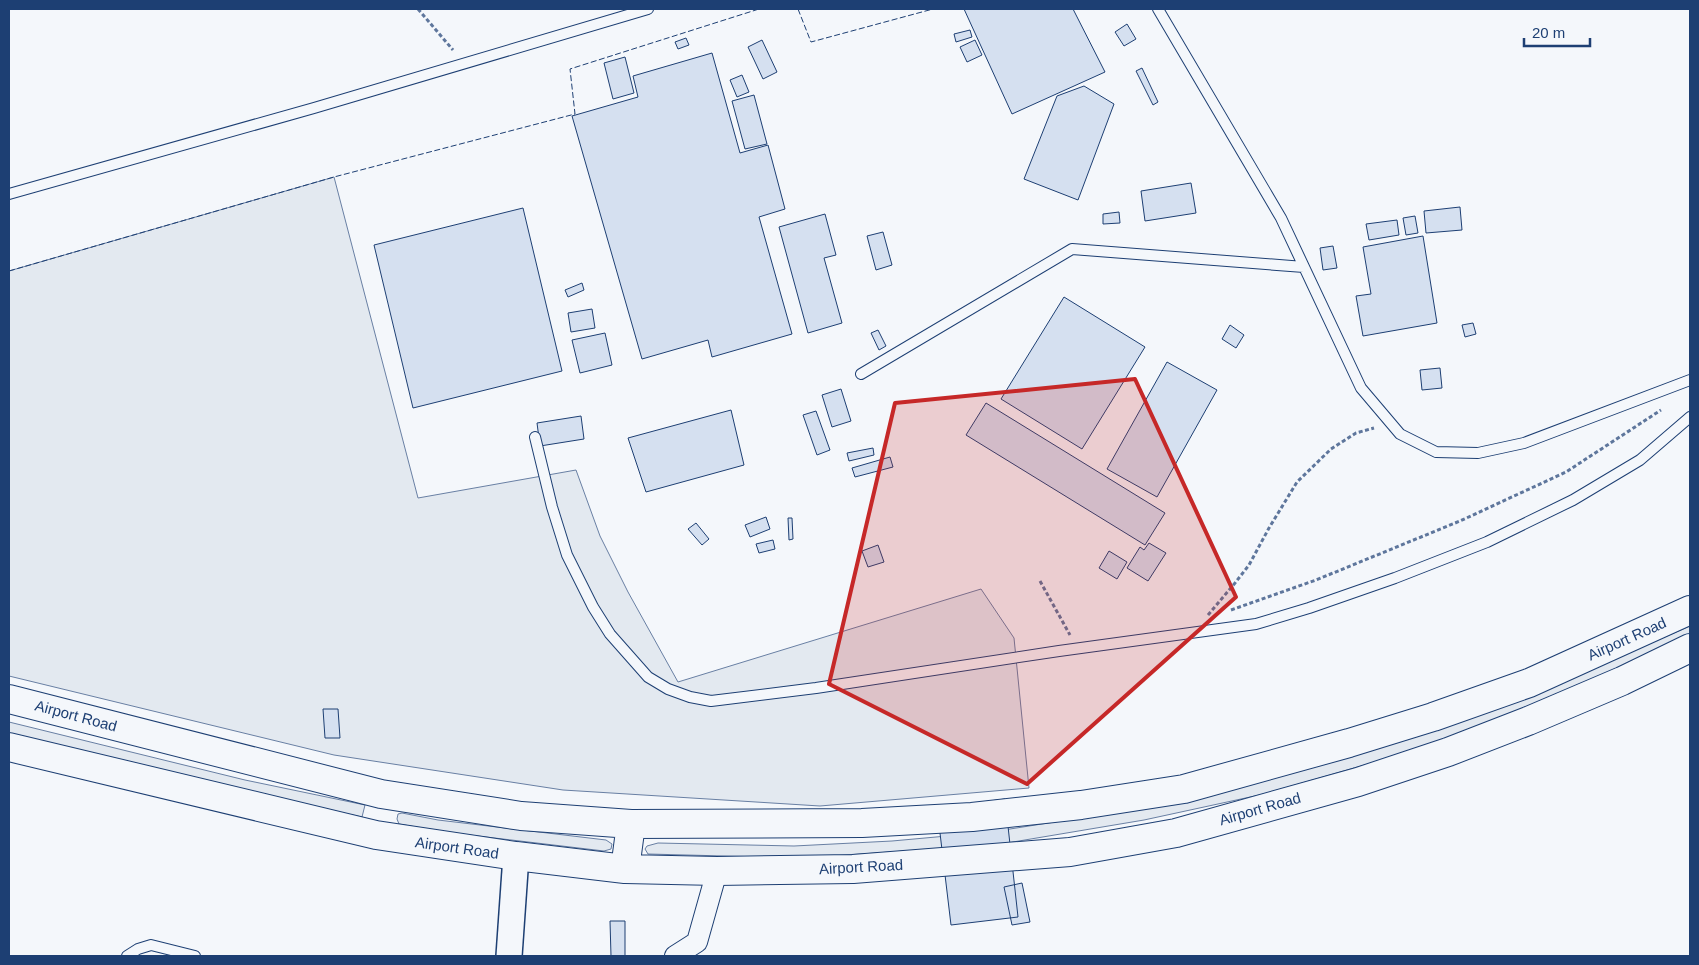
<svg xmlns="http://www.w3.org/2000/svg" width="1699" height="965" font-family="Helvetica,sans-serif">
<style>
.green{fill:#e3e9f0;stroke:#687fa3}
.building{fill:#d5e0f0;stroke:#1d3f73}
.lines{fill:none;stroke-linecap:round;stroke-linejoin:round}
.service-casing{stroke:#1d3f73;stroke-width:12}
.minor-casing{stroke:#1d3f73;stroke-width:22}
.tertiary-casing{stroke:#1d3f73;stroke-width:28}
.trunk-casing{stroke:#1d3f73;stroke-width:30}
.path{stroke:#5e769c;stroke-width:3;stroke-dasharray:4 2.5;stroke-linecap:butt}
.service{stroke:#f4f7fb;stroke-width:10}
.minor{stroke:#f4f7fb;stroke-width:20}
.tertiary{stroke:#f4f7fb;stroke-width:25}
.trunk{stroke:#f4f7fb;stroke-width:28}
.fence{stroke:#1d3f73;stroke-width:1;stroke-dasharray:6 2.5;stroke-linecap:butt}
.marked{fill:#c62828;fill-opacity:0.2;stroke:#c62828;stroke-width:4;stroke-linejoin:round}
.labels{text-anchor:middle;stroke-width:4;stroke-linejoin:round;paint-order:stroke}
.street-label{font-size:15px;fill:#1d3f73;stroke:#f4f7fb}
</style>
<rect width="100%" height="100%" fill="#f4f7fb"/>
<path class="green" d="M 334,177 L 418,498 L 576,470 L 600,536 L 628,592 L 678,682 L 981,589 L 1014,638 L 1029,788 L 820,806 L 563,790 L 334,755 L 9,676 L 9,271 Z
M 1690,626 L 1690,638 L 1562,695 L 1427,747 L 1264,794 L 1144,820 L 1001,844 L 905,851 L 802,858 L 648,854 L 645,849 L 647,846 L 658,843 L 794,846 L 892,841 L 991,832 L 1137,809 L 1253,784 L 1439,729 L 1554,685 Z
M 9,722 L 245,780 L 365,805 L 362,817 L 242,792 L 9,733 Z
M 402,813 L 438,820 L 606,840 L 612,844 L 611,849 L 604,851 L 444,832 L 399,824 L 397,819 L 398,814 Z"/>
<path class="building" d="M 964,9 L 1073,9 L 1105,72 L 1012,114 Z
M 1127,24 L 1136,39 L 1124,46 L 1115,32 Z
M 970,30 L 972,37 L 956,42 L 954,34 Z
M 686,38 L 689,45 L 678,49 L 675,42 Z
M 762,40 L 777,72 L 763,79 L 748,47 Z
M 975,40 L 982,55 L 967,62 L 960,47 Z
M 712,53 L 740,153 L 768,145 L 785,209 L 759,217 L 792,334 L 712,357 L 708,340 L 642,359 L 572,116 L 638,97 L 633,76 Z
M 625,57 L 634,93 L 613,99 L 604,63 Z
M 1142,68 L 1158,102 L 1153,105 L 1136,71 Z
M 742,75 L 749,92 L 737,97 L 730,80 Z
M 1084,86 L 1114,104 L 1078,200 L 1024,179 L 1057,96 Z
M 754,95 L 767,144 L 745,149 L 732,101 Z
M 1191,183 L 1196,213 L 1145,221 L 1141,191 Z
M 1460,207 L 1462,230 L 1426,233 L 1424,211 Z
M 523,208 L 562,371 L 413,408 L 374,245 Z
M 1119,212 L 1120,223 L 1103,224 L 1103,214 Z
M 825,214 L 836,255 L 824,258 L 842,323 L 808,333 L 779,227 Z
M 1415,216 L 1418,233 L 1406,235 L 1403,218 Z
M 1397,220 L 1399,235 L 1369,240 L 1366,224 Z
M 883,232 L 892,265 L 876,270 L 867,236 Z
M 1423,236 L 1437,323 L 1363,336 L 1356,296 L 1371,294 L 1363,247 Z
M 1333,246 L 1337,268 L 1323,270 L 1320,248 Z
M 582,283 L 584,290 L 568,297 L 565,290 Z
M 1064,297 L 1145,347 L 1082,449 L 1001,399 Z
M 592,309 L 595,328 L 571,332 L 568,313 Z
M 1473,323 L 1476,334 L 1465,337 L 1462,325 Z
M 1230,325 L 1244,335 L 1236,348 L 1222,339 Z
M 878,330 L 886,346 L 879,350 L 871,333 Z
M 605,333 L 612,365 L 580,373 L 572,340 Z
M 1167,362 L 1217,390 L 1157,497 L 1107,469 Z
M 1440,368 L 1442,388 L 1422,390 L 1420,370 Z
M 841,389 L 851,421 L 832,427 L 822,395 Z
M 986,403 L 1165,513 L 1145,545 L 966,435 Z
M 731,410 L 744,465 L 646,492 L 628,438 Z
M 816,411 L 830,450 L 817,455 L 803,415 Z
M 581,416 L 584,439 L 540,446 L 537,423 Z
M 873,448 L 874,455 L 849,461 L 847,453 Z
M 890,457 L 893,467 L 855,477 L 852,468 Z
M 766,517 L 770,529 L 750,537 L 745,525 Z
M 788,518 L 792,518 L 793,539 L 789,540 Z
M 696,523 L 709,539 L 702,545 L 688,529 Z
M 773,540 L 775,549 L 759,553 L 756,544 Z
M 1149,543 L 1166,553 L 1148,581 L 1127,568 L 1140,547 L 1144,550 Z
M 878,545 L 884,562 L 868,567 L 862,551 Z
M 1109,551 L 1127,562 L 1117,579 L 1099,568 Z
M 323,709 L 338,709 L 340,738 L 325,738 Z
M 1005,799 L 1018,917 L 951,925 L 937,808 Z
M 1022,883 L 1030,922 L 1012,925 L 1004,887 Z
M 610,921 L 625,921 L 625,956 L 611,956 Z"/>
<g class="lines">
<defs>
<path id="service" d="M 1158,9 L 1281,218 L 1361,388 L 1400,434 L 1436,452 L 1478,453 L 1524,443 L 1690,380
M 9,194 L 314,108 L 648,9
M 861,374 L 1072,249 L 1304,267
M 535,437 L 552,507 L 567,555 L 593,607 L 610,634 L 648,677 L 668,689 L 690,697 L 711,701 L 816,688 L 1059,651 L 1256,624 L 1309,608 L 1395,578 L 1487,542 L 1573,500 L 1640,460 L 1690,417
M 127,956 L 138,949 L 151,945 L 195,956"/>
<path id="minor" d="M 675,956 L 697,942 L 717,871"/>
<path id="tertiary" d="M 509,956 L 516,856"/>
<path id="trunk" d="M 9,699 L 381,794 L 521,816 L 631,824 L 862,823 L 972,817 L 1081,805 L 1184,789 L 1349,743 L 1433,717 L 1529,683 L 1690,610
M 9,747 L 376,835 L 516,856 L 625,869 L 717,871 L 853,869 L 1070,852 L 1176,833 L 1358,782 L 1448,752 L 1528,721 L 1622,681 L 1690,648
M 625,869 L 631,824"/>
</defs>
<use href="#service" class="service-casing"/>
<use href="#minor" class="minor-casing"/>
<use href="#tertiary" class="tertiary-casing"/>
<use href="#trunk" class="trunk-casing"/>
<path class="path" d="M 418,9 L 453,50
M 1040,581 L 1070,635
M 1231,610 L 1316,580 L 1460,521 L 1566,472 L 1661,410
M 1208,615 L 1235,583 L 1249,565 L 1269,528 L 1297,482 L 1331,449 L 1356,433 L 1374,428"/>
<use href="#service" class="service"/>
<use href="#minor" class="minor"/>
<use href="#tertiary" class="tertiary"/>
<use href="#trunk" class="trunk"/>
<path class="fence" d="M 798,9 L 811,42 L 933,9
M 9,271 L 334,177 L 575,114 L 570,69 L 759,9"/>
</g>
<path class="marked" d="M 1135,379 L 1236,597 L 1027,784 L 829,684 L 895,403 Z"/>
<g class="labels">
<g class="street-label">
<text transform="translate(1627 639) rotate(-24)" y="5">Airport Road</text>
<text transform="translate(76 716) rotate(15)" y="5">Airport Road</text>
<text transform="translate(1260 809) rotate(-16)" y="5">Airport Road</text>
<text transform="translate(457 848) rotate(8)" y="5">Airport Road</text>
<text transform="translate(861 867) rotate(-3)" y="5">Airport Road</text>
</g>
</g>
<rect width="1699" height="965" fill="none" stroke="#1d3f73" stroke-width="20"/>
<path d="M1524 38v8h66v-8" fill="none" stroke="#1d3f73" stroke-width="2.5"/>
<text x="1532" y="38" font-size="15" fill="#1d3f73" stroke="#f4f7fb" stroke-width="4" paint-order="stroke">20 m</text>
</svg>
